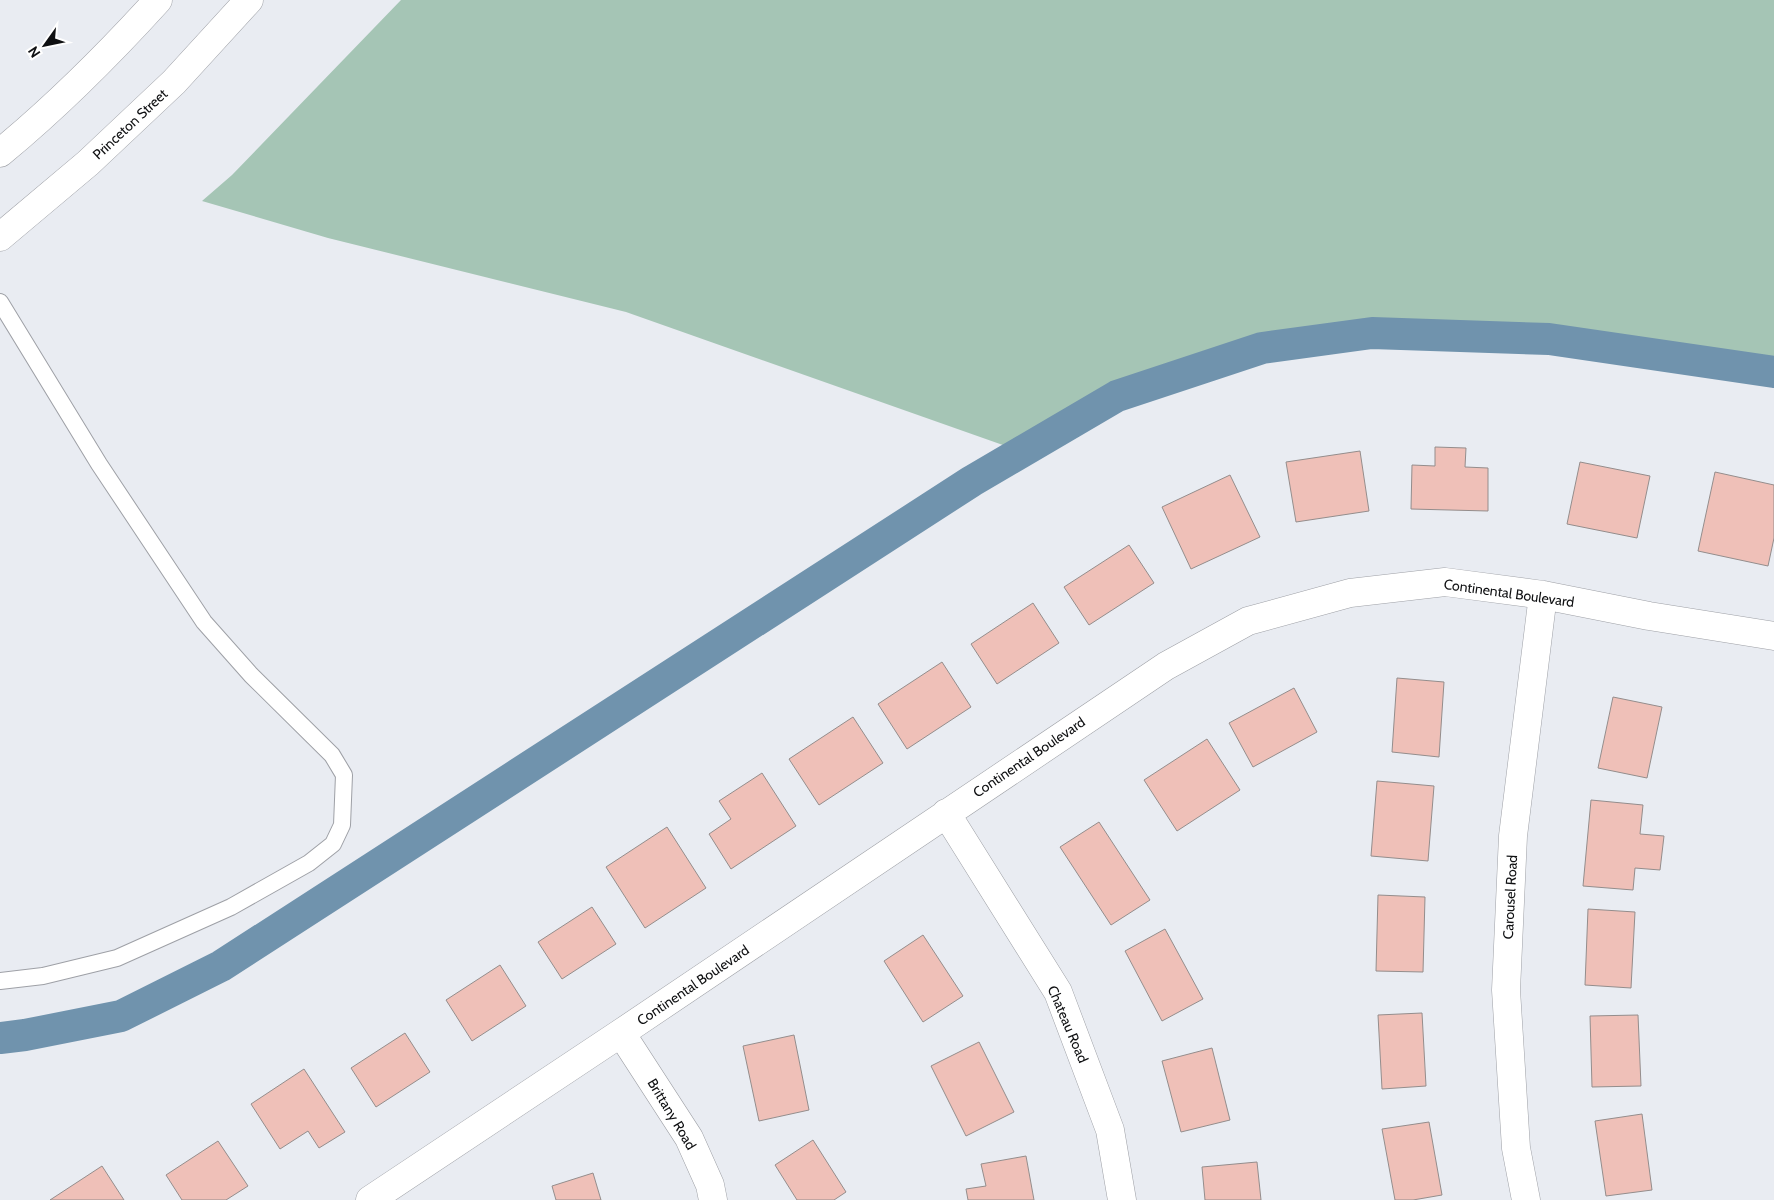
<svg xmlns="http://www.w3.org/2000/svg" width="1774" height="1200" font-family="Cabin,sans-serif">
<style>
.green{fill:#a5c5b5}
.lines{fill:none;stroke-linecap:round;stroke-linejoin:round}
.canal{stroke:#7093ad;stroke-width:32}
.building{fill:#efc0b8;stroke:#948d8c}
.service-casing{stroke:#9ea0a6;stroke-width:18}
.minor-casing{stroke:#9ea0a6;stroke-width:29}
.secondary-casing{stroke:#9ea0a6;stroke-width:29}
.service{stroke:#fff;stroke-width:16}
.minor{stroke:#fff;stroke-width:28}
.secondary{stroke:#fff;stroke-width:28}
.labels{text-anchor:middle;stroke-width:4.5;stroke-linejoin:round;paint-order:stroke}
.street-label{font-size:14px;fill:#0f1012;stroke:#fff}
</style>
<rect width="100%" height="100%" fill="#e9ecf2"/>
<path class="green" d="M 401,0 L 1774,0 L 1774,381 L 1561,351 L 1333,343 L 1144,381 L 1017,450 L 626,312 L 328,238 L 202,201 L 232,175 Z"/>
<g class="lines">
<path class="canal" d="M 0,1038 L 25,1035 L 121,1016 L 221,966 L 972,481 L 1117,396 L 1262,348 L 1372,333 L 1549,339 L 1774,372"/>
</g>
<path class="building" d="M 1435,447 L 1466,448 L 1465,467 L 1488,468 L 1488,511 L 1411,509 L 1412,465 L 1435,466 Z
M 1360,451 L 1369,511 L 1296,522 L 1286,462 Z
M 1580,462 L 1650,476 L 1637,538 L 1567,524 Z
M 1715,472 L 1774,485 L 1774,538 L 1768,566 L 1698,551 Z
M 1230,475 L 1260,537 L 1191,569 L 1162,507 Z
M 1129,545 L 1154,583 L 1089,625 L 1064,587 Z
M 1033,603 L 1059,643 L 997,684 L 971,644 Z
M 942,662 L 971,707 L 907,749 L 878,704 Z
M 1397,678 L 1444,682 L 1439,757 L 1392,752 Z
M 1294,688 L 1317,732 L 1253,767 L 1229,723 Z
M 1613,697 L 1662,707 L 1647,778 L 1598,768 Z
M 853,717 L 883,763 L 819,805 L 789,759 Z
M 1207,739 L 1240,790 L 1177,831 L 1144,780 Z
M 762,773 L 796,826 L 731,869 L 709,834 L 731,819 L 719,801 Z
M 1377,781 L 1434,786 L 1428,861 L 1371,856 Z
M 1591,800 L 1643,805 L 1640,834 L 1664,836 L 1660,870 L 1635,868 L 1633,890 L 1583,886 Z
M 1099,822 L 1150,900 L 1111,925 L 1060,847 Z
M 667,827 L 706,888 L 645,928 L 606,867 Z
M 1378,895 L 1425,897 L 1423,972 L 1376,971 Z
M 592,907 L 616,944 L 562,979 L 538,942 Z
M 1588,909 L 1635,912 L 1631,988 L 1585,985 Z
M 1165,929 L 1203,999 L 1162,1021 L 1125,951 Z
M 923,935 L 963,996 L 923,1022 L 884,961 Z
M 500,965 L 526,1006 L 472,1041 L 446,1000 Z
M 1422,1013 L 1426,1086 L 1382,1089 L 1378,1015 Z
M 1638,1015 L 1641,1086 L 1592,1087 L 1590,1016 Z
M 405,1033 L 430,1072 L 376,1107 L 351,1068 Z
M 794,1035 L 809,1110 L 759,1121 L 743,1046 Z
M 979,1042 L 1014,1112 L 966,1136 L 931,1066 Z
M 1212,1048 L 1230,1120 L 1181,1132 L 1162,1061 Z
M 304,1069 L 345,1132 L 319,1148 L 308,1131 L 280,1149 L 251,1104 Z
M 1642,1114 L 1652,1190 L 1606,1196 L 1595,1121 Z
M 1429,1122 L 1442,1195 L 1413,1200 L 1395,1200 L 1382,1129 Z
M 813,1140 L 846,1192 L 834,1200 L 797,1200 L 775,1165 Z
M 218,1141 L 248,1186 L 226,1200 L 182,1200 L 166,1175 Z
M 1026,1156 L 1034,1200 L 968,1200 L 966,1189 L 986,1186 L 981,1164 Z
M 1257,1162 L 1261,1200 L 1205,1200 L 1202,1167 Z
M 102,1166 L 124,1200 L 50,1200 Z
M 593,1173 L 601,1200 L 556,1200 L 552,1186 Z"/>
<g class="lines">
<defs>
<path id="service" d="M 0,302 L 99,464 L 204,622 L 251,675 L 332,755 L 344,775 L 342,825 L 333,844 L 309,863 L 231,907 L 117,958 L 43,976 L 0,981"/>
<path id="minor" d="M 946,813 L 1058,992 L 1110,1130 L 1122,1200
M 621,1033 L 689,1138 L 710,1185 L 713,1200
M 370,1200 L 621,1033 L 1166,666 L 1248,621 L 1350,593 L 1445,582 L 1543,595 L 1649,616 L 1774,636
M 1526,1200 L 1516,1148 L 1506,990 L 1513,836 L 1543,595"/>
<path id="secondary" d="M 0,153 C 57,106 109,54 158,0
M 0,237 L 88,163 L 174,82 L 249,0"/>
</defs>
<use href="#service" class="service-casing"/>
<use href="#minor" class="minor-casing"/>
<use href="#secondary" class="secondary-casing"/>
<use href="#service" class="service"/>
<use href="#minor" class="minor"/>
<use href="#secondary" class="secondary"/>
</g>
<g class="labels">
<g class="street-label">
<text transform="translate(130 124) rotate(-43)" y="5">Princeton Street</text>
<text transform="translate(1509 593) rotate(8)" y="5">Continental Boulevard</text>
<text transform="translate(1029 757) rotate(-34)" y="5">Continental Boulevard</text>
<text transform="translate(1510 897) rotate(-87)" y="5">Carousel Road</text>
<text transform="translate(693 985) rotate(-34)" y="5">Continental Boulevard</text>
<text transform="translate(1068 1024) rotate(67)" y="5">Chateau Road</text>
<text transform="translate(672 1114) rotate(59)" y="5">Brittany Road</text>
</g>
</g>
<g transform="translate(45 45) rotate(237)" stroke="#ffffff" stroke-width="4" paint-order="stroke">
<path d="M0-4L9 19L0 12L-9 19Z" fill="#0f1012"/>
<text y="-8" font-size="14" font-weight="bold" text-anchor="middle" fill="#0f1012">N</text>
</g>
</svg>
